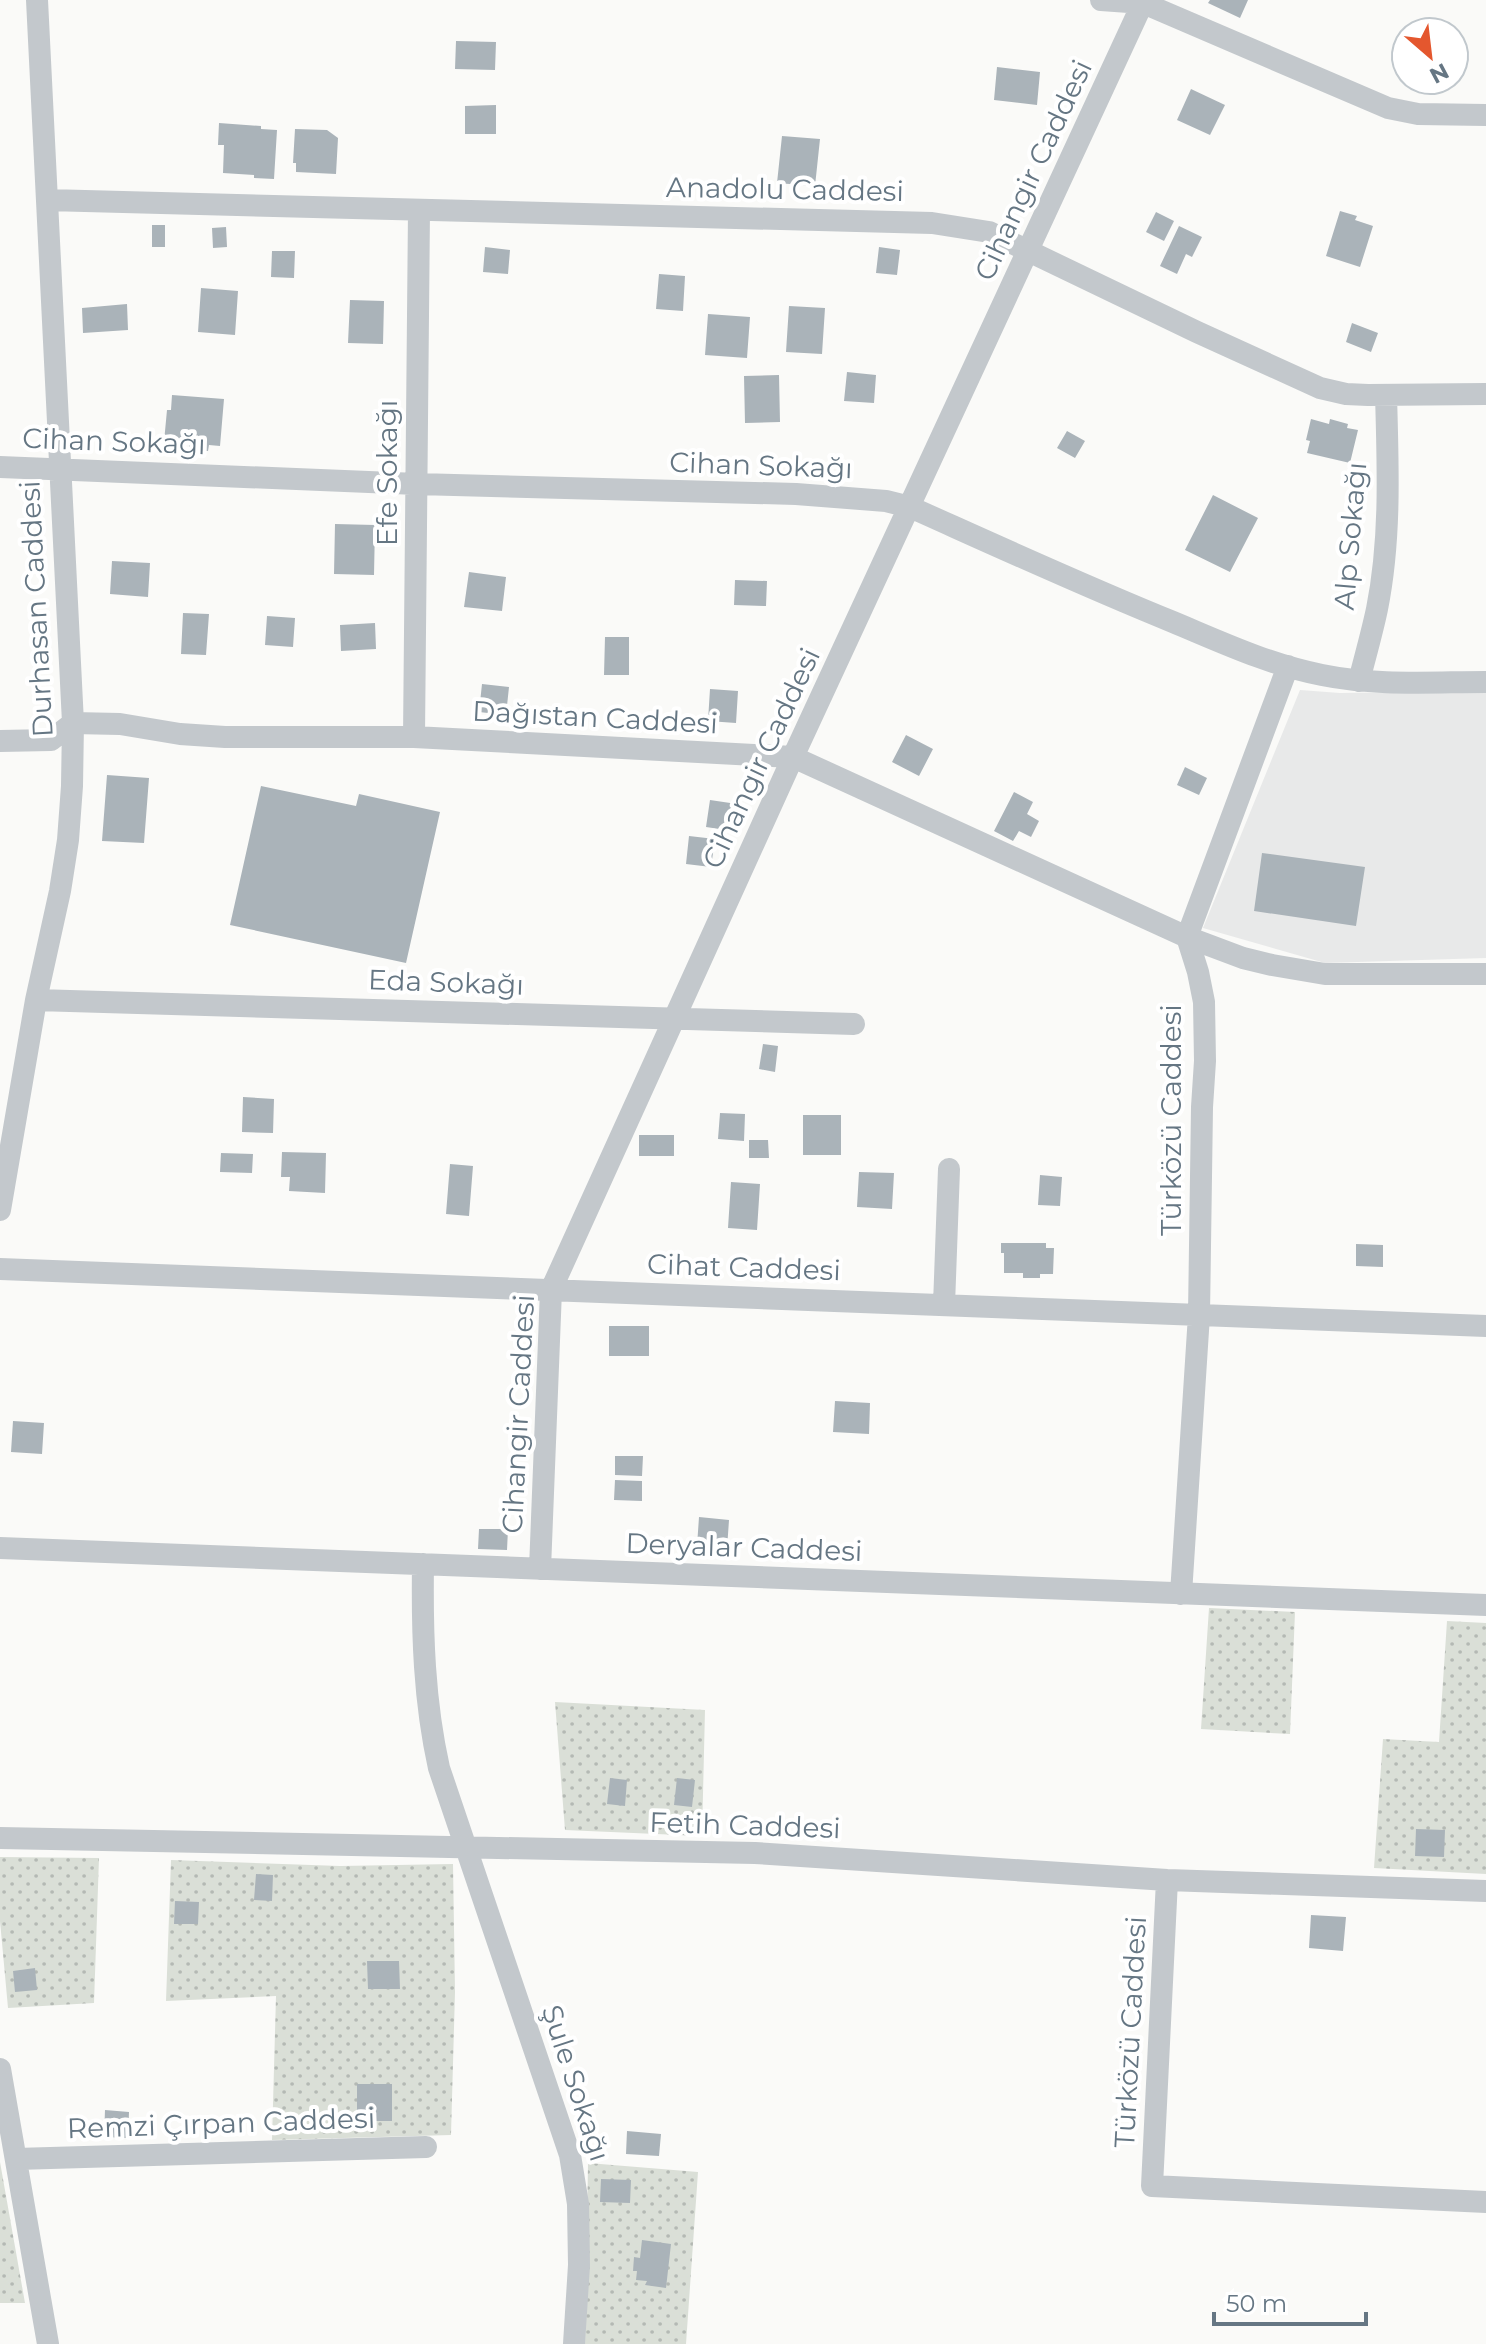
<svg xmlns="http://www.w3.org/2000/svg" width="1486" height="2344" font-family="Montserrat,sans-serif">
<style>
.built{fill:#e8e9e9}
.garden{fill:url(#garden-dots)}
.building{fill:#aab3b9}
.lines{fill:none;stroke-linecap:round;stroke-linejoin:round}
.minor{stroke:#c3c8cc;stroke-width:22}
.labels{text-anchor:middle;stroke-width:8;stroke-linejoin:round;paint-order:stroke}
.street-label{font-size:28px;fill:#657683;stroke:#fff}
</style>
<defs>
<pattern id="garden-dots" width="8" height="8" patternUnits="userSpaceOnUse" patternTransform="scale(2)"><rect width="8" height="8" fill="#dadfd7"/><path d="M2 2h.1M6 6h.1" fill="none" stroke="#b4b9b4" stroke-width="1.8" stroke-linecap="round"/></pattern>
</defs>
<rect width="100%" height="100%" fill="#fafaf8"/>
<path class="built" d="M 1300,690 L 1340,693 L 1486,691 L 1486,958 L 1325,963 L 1203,928 Z"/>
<path class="garden" d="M 1209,1608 L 1295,1612 L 1290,1734 L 1201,1729 Z
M 1447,1621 L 1486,1623 L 1486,1874 L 1374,1868 L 1383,1739 L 1439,1742 Z
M 555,1702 L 705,1710 L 702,1836 L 565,1830 Z
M 0,1857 L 99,1858 L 94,2003 L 8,2008 L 0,1921 Z
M 171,1860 L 340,1866 L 453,1864 L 455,1992 L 451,2135 L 272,2140 L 276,1996 L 166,2001 Z
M 0,2162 L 25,2303 L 0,2303 Z
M 588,2163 L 698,2172 L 686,2344 L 585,2344 Z"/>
<path class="building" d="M 1210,0 L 1248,0 L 1240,18 L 1208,3 Z
M 456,41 L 496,42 L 495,70 L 455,69 Z
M 997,67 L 1040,72 L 1037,105 L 994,100 Z
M 1191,89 L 1225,105 L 1210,135 L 1177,120 Z
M 496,105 L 496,134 L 465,134 L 465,106 Z
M 219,123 L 261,126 L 261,129 L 277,130 L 274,179 L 254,178 L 254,175 L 223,173 L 224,145 L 218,145 Z
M 295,129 L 327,130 L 338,138 L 336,174 L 296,172 L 296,163 L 293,163 Z
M 782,136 L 820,139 L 815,186 L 777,183 Z
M 1340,211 L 1357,216 L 1355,220 L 1373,226 L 1360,267 L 1326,256 Z
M 1156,212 L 1174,221 L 1164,241 L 1146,232 Z
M 152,225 L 165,225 L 165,247 L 152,247 Z
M 1179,226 L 1202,237 L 1192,257 L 1186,254 L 1177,274 L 1160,266 Z
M 226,227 L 227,247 L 213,248 L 212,228 Z
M 485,247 L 510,250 L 508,274 L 483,272 Z
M 879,247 L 900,250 L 897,275 L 876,273 Z
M 272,251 L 295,251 L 294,278 L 271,277 Z
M 659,274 L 685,276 L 683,311 L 656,309 Z
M 201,288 L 238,291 L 235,335 L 198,332 Z
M 350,300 L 384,301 L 383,344 L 348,343 Z
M 127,304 L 128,330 L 83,333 L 82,308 Z
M 789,306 L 825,308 L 822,354 L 786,352 Z
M 708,314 L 750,317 L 747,358 L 705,355 Z
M 1352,323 L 1378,333 L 1371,352 L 1346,342 Z
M 847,372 L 876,375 L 874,403 L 844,401 Z
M 779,375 L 780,422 L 745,423 L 744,376 Z
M 172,395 L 224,399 L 220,446 L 209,445 L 208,451 L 189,450 L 189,443 L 164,442 L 167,410 L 171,410 Z
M 1311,419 L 1329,424 L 1330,419 L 1348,424 L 1347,428 L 1358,430 L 1350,463 L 1307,453 L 1310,441 L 1306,440 Z
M 1067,431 L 1085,441 L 1075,458 L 1057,448 Z
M 1213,495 L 1258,518 L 1230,572 L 1185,550 Z
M 335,524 L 375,525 L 374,575 L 334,574 Z
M 112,561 L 150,563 L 148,597 L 110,594 Z
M 469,572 L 506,577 L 502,611 L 464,607 Z
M 735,580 L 767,581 L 766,606 L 734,605 Z
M 183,613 L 209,614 L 206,655 L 181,654 Z
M 267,616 L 295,618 L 293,647 L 265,645 Z
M 375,623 L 376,649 L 341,651 L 340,625 Z
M 605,637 L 629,637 L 629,675 L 604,675 Z
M 482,684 L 509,687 L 506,715 L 479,712 Z
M 710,689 L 738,691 L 736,723 L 708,721 Z
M 906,735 L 933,749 L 919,776 L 892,762 Z
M 1185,767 L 1207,778 L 1199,795 L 1177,785 Z
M 107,775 L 149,778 L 144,843 L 102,841 Z
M 261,786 L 356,806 L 359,794 L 440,812 L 406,963 L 230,925 Z
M 1014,792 L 1033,802 L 1027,814 L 1039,821 L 1031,837 L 1019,831 L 1013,841 L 994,831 Z
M 710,800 L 737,804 L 733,831 L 706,827 Z
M 689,836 L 715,839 L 711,867 L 686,864 Z
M 1262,853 L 1365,867 L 1356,926 L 1254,911 Z
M 763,1044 L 778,1046 L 775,1072 L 759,1069 Z
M 243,1097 L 274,1099 L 273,1133 L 242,1132 Z
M 720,1113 L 745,1114 L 744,1141 L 718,1139 Z
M 803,1115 L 841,1115 L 841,1155 L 803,1155 Z
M 639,1135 L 674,1135 L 674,1156 L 639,1156 Z
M 749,1140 L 768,1140 L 769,1158 L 749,1158 Z
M 282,1152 L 326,1153 L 325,1193 L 289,1191 L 290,1177 L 281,1177 Z
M 221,1153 L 253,1154 L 252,1173 L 220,1172 Z
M 450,1164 L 473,1166 L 469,1216 L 446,1214 Z
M 859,1172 L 894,1173 L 892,1209 L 857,1207 Z
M 1040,1175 L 1062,1177 L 1060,1206 L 1038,1205 Z
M 731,1182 L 760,1184 L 757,1230 L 728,1228 Z
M 1001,1243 L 1046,1243 L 1046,1248 L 1054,1248 L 1053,1274 L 1040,1274 L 1040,1278 L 1023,1278 L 1023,1273 L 1004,1273 L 1004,1253 L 1001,1253 Z
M 1356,1244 L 1383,1245 L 1383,1267 L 1356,1266 Z
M 609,1326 L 649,1326 L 649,1356 L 609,1356 Z
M 835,1401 L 870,1403 L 869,1434 L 833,1432 Z
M 13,1421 L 44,1423 L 42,1454 L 11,1452 Z
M 615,1456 L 643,1456 L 642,1476 L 615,1475 Z
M 615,1480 L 642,1481 L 642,1501 L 614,1500 Z
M 699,1517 L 729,1520 L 727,1549 L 697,1546 Z
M 479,1529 L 508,1529 L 507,1550 L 478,1549 Z
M 610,1778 L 627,1780 L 625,1806 L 607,1804 Z
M 677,1778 L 695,1780 L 692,1807 L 674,1805 Z
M 1416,1829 L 1445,1830 L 1444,1857 L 1415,1856 Z
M 256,1874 L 273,1875 L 272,1901 L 254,1900 Z
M 175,1901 L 199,1902 L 198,1924 L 174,1924 Z
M 1311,1915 L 1346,1917 L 1343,1951 L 1309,1948 Z
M 367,1961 L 399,1961 L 400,1989 L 368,1989 Z
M 35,1968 L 37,1990 L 15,1992 L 13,1971 Z
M 357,2084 L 392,2084 L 392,2121 L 357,2121 Z
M 105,2110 L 129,2112 L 128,2138 L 104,2137 Z
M 627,2131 L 661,2134 L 659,2156 L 626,2154 Z
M 601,2179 L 631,2180 L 630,2203 L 600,2202 Z
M 642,2240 L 671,2244 L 666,2288 L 645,2285 L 647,2281 L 636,2280 L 637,2271 L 633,2271 L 634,2257 L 640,2258 Z"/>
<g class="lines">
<path class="minor" d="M 1101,0 L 1143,3 L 1388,108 L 1418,114 L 1486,115
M 47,200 L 932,223 L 989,232 L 1197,332 L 1320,388 L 1346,394 L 1368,395 L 1486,394
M 0,467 L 417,484 L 796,494 L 886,501 L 910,507 C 997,546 1084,586 1173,622 C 1221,642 1270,665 1322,675 C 1376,686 1431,682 1486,682
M 1359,681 C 1365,657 1372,633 1377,609 C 1391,539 1388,467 1386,395
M 414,737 L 419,210
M 0,741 L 51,740 L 73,723 L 120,724 L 180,734 L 225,737 L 414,737 L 793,757 L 1187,937 L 1243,958 L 1272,965 L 1325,974 L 1486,974
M 36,1000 L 854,1024
M 0,1210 L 36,1000 L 60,891 L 68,840 L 72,786 L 73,723 L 37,0
M 0,1269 L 1486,1326
M 944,1305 L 949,1169
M 0,1548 L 1486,1605
M 423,1564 C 422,1633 424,1701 439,1768 L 570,2155 L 578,2204 L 579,2265 L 574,2344
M 540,1569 L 551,1290 L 793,757 L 1144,0
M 1181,1594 L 1199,1315 L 1202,1107 L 1205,1061 L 1204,1002 L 1198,972 L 1187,937 L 1288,666
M 0,1838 L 755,1853 L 1167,1880 L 1486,1891
M 1167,1880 L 1152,2186 L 1486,2202
M 0,2069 L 48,2344
M 16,2159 L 426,2147"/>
</g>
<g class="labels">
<g class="street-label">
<text transform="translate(1033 170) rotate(-65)" y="10">Cihangir Caddesi</text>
<text transform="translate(785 189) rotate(1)" y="10">Anadolu Caddesi</text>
<text transform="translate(114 441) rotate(2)" y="10">Cihan Sokağı</text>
<text transform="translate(761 465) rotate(2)" y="10">Cihan Sokağı</text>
<text transform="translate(387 473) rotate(-90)" y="10">Efe Sokağı</text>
<text transform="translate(1350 536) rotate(-85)" y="10">Alp Sokağı</text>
<text transform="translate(36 609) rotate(-93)" y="10">Durhasan Caddesi</text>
<text transform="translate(595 717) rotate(3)" y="10">Dağıstan Caddesi</text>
<text transform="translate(761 758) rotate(-65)" y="10">Cihangir Caddesi</text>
<text transform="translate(446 982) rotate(2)" y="10">Eda Sokağı</text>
<text transform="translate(1171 1120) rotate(-90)" y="10">Türközü Caddesi</text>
<text transform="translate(744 1267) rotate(2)" y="10">Cihat Caddesi</text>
<text transform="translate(518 1414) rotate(-87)" y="10">Cihangir Caddesi</text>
<text transform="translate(744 1547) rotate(2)" y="10">Deryalar Caddesi</text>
<text transform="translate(745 1825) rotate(2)" y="10">Fetih Caddesi</text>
<text transform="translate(1130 2032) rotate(-87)" y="10">Türközü Caddesi</text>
<text transform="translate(576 2083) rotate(72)" y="10">Şule Sokağı</text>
<text transform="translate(221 2123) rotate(-2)" y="10">Remzi Çırpan Caddesi</text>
</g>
</g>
<g transform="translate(1430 56) rotate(152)"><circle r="38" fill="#ffffff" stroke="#c1c8cd" stroke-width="2"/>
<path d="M0-6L14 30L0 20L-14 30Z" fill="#e4572e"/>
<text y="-12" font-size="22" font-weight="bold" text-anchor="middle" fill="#657683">N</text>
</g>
<path d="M1214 2312v12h152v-12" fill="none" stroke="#657683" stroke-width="4"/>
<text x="1226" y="2312" font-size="24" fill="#657683" stroke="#ffffff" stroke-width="6" paint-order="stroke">50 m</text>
</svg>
